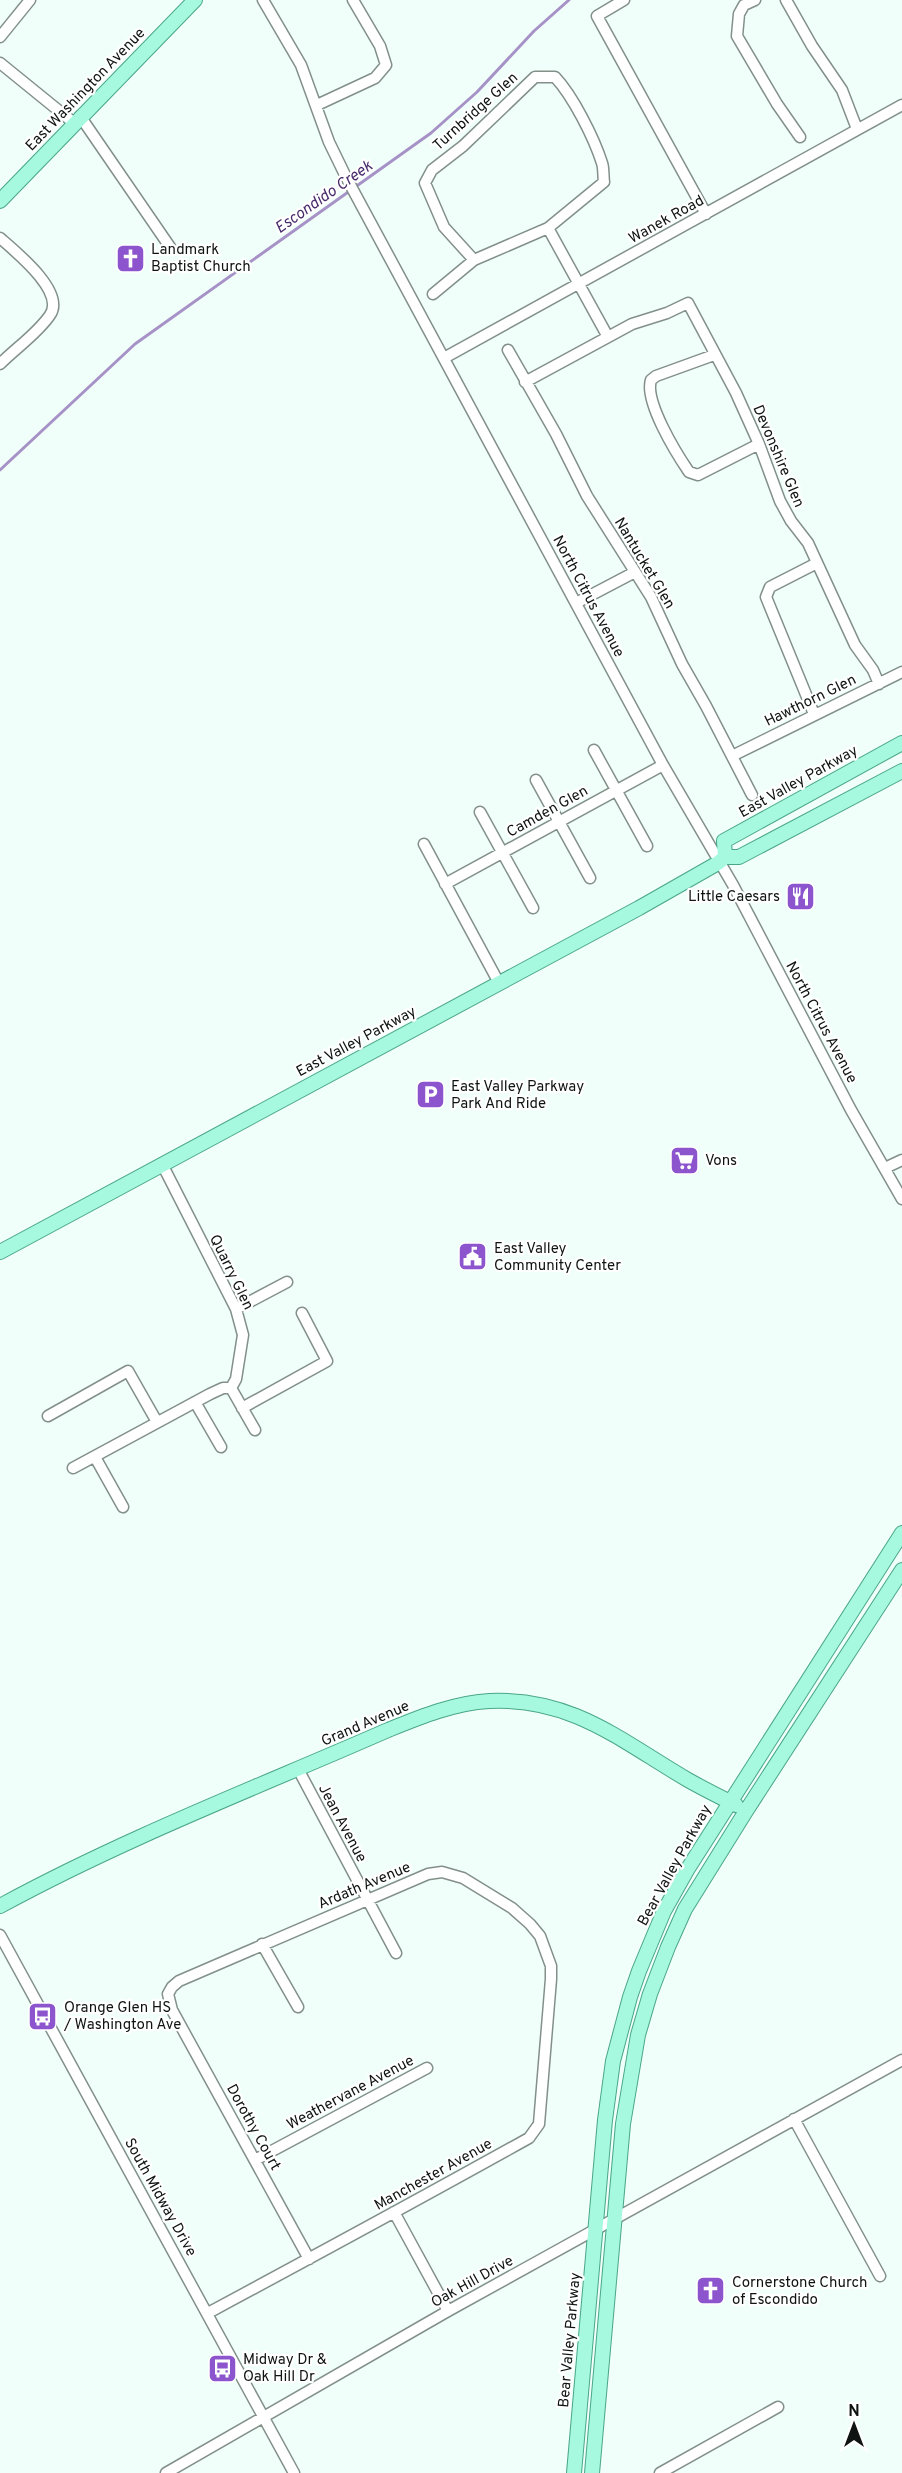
<svg xmlns="http://www.w3.org/2000/svg" width="902" height="2473" font-family="Overpass,sans-serif">
<style>
.lines{fill:none;stroke-linecap:round;stroke-linejoin:round}
.stream{stroke:#a792c8;stroke-width:3}
.minor-casing{stroke:#83908a;stroke-width:13}
.major-casing{stroke:#4aa688;stroke-width:16}
.minor{stroke:#fff;stroke-width:10}
.major{stroke:#a6f8de;stroke-width:14}
.labels{text-anchor:middle;stroke-width:4.5;stroke-linejoin:round;paint-order:stroke}
.street-label{font-size:15px;fill:#0f1412;stroke:#fff}
.poi-label{font-size:15px;fill:#0f1412;stroke:#fff;text-anchor:start}
.water-label{font-size:16px;font-style:italic;fill:#492c6c;stroke:#fff}
</style>
<rect width="100%" height="100%" fill="#f0fff9"/>
<g class="lines">
<path class="stream" d="M 0,470 L 135,344 L 431,133 L 477,92 L 534,31 L 569,0"/>
<defs>
<path id="minor" d="M 263,0 L 301,65 L 329,142 L 346,177 L 663,765 L 733,885 L 851,1110 L 902,1199
M 624,0 L 597,16 L 706,214
M 755,0 L 744,5 L 739,14 L 737,36 L 777,104 L 800,137
M 786,0 L 812,46 L 842,90 L 857,129
M 0,37 L 30,0
M 0,63 L 74,123
M 317,105 L 375,78 L 386,65 L 380,46 L 353,0
M 80,116 L 170,247
M 548,228 L 608,337
M 0,238 C 16,252 66,292 50,315 C 38,333 16,348 0,364
M 433,294 L 474,260 L 548,228 L 604,182 C 603,176 604,169 602,163 C 594,138 573,96 555,77 L 535,77 L 463,146 L 432,170 L 425,183 L 444,227 L 474,260
M 508,350 L 556,434 L 587,496 L 651,597 L 682,664 L 706,706 L 752,795
M 714,355 L 656,376 L 651,380 C 644,401 676,453 689,472 L 698,475 L 759,444
M 444,358 L 902,105
M 525,382 L 632,324 L 667,313 L 688,303 L 736,393 L 759,444 L 780,501 L 791,521 L 808,543 L 855,645 L 873,670 L 879,684
M 576,603 L 635,572
M 814,714 L 766,597 L 770,587 L 817,563
M 594,750 L 647,846
M 732,756 L 902,672
M 536,780 L 590,878
M 480,812 L 533,908
M 424,844 L 499,983
M 445,884 L 663,765
M 162,1164 L 236,1309 L 243,1335 L 236,1379 L 231,1388
M 885,1168 L 902,1160
M 236,1309 L 287,1282
M 231,1388 L 255,1430
M 195,1402 L 221,1447
M 242,1408 L 327,1361 L 302,1313
M 48,1416 L 128,1371 L 157,1422
M 95,1457 L 123,1507
M 73,1468 L 210,1394 L 223,1388 L 231,1388
M 298,1769 L 396,1953
M 0,1935 L 294,2473
M 262,1944 L 298,2007
M 794,2119 L 880,2276
M 255,2160 L 427,2068
M 394,2212 L 448,2311
M 208,2313 C 316,2255 423,2197 529,2138 L 539,2124 L 551,1979 L 551,1966 L 540,1936 L 530,1924 L 512,1908 L 463,1878 L 442,1872 L 428,1874 L 179,1981 L 172,1987 L 168,1994 L 172,2010 L 309,2259
M 166,2473 L 448,2311 L 902,2060
M 660,2473 L 778,2407"/>
<path id="major" d="M 0,201 L 195,0
M 725,857 L 724,841 L 902,743
M 0,1252 L 639,908 L 718,863 L 725,857 L 739,857 L 902,771
M 0,1906 C 125,1838 258,1787 388,1730 C 420,1717 454,1703 489,1701 C 572,1697 621,1741 688,1780 C 704,1789 720,1797 736,1805
M 574,2473 L 605,2120 L 613,2061 L 630,1997 L 639,1971 L 664,1911 L 687,1870 L 902,1533
M 592,2473 L 623,2124 L 638,2035 L 650,1994 L 668,1947 L 685,1909 L 746,1811 L 902,1570"/>
</defs>
<use href="#minor" class="minor-casing"/>
<use href="#major" class="major-casing"/>
<use href="#minor" class="minor"/>
<use href="#major" class="major"/>
</g>
<defs>
<symbol id="church-square" viewBox="-11 -11 22 22"><rect x="-9" y="-9" width="18" height="18" rx="4" fill="#8c55cd" stroke="#fff"/><path d="M-1.2-6h2.4v3.5h3.3v2.4h-3.3V6h-2.4V-.1h-3.3v-2.4h3.3Z" fill="#fff"/></symbol>
<symbol id="restaurant-square" viewBox="-11 -11 22 22"><rect x="-9" y="-9" width="18" height="18" rx="4" fill="#8c55cd" stroke="#fff"/><path d="M-5-6h1v4h1v-4h1v4h1v-4h1v5L-1.5 .5V6h-2V.5L-5-1ZM5-6V6H3V1.5H1.5Q1.5-4 5-6Z" fill="#fff"/></symbol>
<symbol id="parking-square" viewBox="-11 -11 22 22"><rect x="-9" y="-9" width="18" height="18" rx="4" fill="#8c55cd" stroke="#fff"/><path d="M-3.5-5.5H1a3.5 3.5 0 0 1 0 7H-1V5.5H-3.5ZM-1-3.4V-.6H.8a1.4 1.4 0 0 0 0-2.8Z" fill="#fff"/></symbol>
<symbol id="supermarket-square" viewBox="-11 -11 22 22"><rect x="-9" y="-9" width="18" height="18" rx="4" fill="#8c55cd" stroke="#fff"/><path d="M-6-5.5h2.5l.6 2H6L4.5 2H-2.5L-4.4-4H-6ZM-1.5 3.2a1.3 1.3 0 1 0 .1 0ZM3 3.2a1.3 1.3 0 1 0 .1 0Z" fill="#fff"/></symbol>
<symbol id="civic-square" viewBox="-11 -11 22 22"><rect x="-9" y="-9" width="18" height="18" rx="4" fill="#8c55cd" stroke="#fff"/><path d="M-.6-6.5H3V-4.5H.6V-3L4-1V1h2V6H-6V1h2V-1L-.6-3ZM-1.2 2.5V6h2.4V2.5Z" fill="#fff"/></symbol>
<symbol id="bus-square" viewBox="-11 -11 22 22"><rect x="-9" y="-9" width="18" height="18" rx="4" fill="#8c55cd" stroke="#fff"/><path d="M-5-6H5V4H4V6H2V4H-2V6H-4V4H-5ZM-3.5-4V0h7V-4ZM-3.5 1.2v1.5H-2V1.2ZM2 1.2v1.5H3.5V1.2Z" fill="#fff"/></symbol>
</defs>
<g fill-rule="evenodd">
<use href="#church-square" x="114" y="242" width="33" height="33"/>
<use href="#restaurant-square" x="784" y="880" width="33" height="33"/>
<use href="#parking-square" x="414" y="1078" width="33" height="33"/>
<use href="#supermarket-square" x="668" y="1144" width="33" height="33"/>
<use href="#civic-square" x="456" y="1240" width="33" height="33"/>
<use href="#bus-square" x="26" y="2000" width="33" height="33"/>
<use href="#church-square" x="694" y="2274" width="33" height="33"/>
<use href="#bus-square" x="206" y="2352" width="33" height="33"/>
</g>
<g class="labels">
<g class="street-label">
<text transform="translate(85 89) rotate(-46)" y="5">East Washington Avenue</text>
<text transform="translate(475 111) rotate(-42)" y="5">Turnbridge Glen</text>
<text transform="translate(666 219) rotate(-29)" y="5">Wanek Road</text>
<text transform="translate(779 456) rotate(67)" y="5">Devonshire Glen</text>
<text transform="translate(645 563) rotate(59)" y="5">Nantucket Glen</text>
<text transform="translate(589 596) rotate(62)" y="5">North Citrus Avenue</text>
<text transform="translate(810 700) rotate(-26)" y="5">Hawthorn Glen</text>
<text transform="translate(798 781) rotate(-29)" y="5">East Valley Parkway</text>
<text transform="translate(547 811) rotate(-29)" y="5">Camden Glen</text>
<text transform="translate(822 1022) rotate(62)" y="5">North Citrus Avenue</text>
<text transform="translate(356 1041) rotate(-28)" y="5">East Valley Parkway</text>
<text transform="translate(232 1272) rotate(64)" y="5">Quarry Glen</text>
<text transform="translate(365 1723) rotate(-23)" y="5">Grand Avenue</text>
<text transform="translate(343 1823) rotate(62)" y="5">Jean Avenue</text>
<text transform="translate(674 1865) rotate(-61)" y="5">Bear Valley Parkway</text>
<text transform="translate(364 1885) rotate(-23)" y="5">Ardath Avenue</text>
<text transform="translate(350 2092) rotate(-28)" y="5">Weathervane Avenue</text>
<text transform="translate(254 2127) rotate(61)" y="5">Dorothy Court</text>
<text transform="translate(433 2174) rotate(-29)" y="5">Manchester Avenue</text>
<text transform="translate(161 2197) rotate(61)" y="5">South Midway Drive</text>
<text transform="translate(472 2281) rotate(-29)" y="5">Oak Hill Drive</text>
<text transform="translate(569 2340) rotate(-85)" y="5">Bear Valley Parkway</text>
</g>
<g class="poi-label">
<text x="151" y="254">Landmark<tspan x="151" dy="17">Baptist Church</tspan></text>
<text x="780" y="901" text-anchor="end">Little Caesars</text>
<text x="451" y="1091">East Valley Parkway<tspan x="451" dy="17">Park And Ride</tspan></text>
<text x="705" y="1165">Vons</text>
<text x="494" y="1253">East Valley<tspan x="494" dy="17">Community Center</tspan></text>
<text x="64" y="2012">Orange Glen HS<tspan x="64" dy="17">/ Washington Ave</tspan></text>
<text x="732" y="2287">Cornerstone Church<tspan x="732" dy="17">of Escondido</tspan></text>
<text x="243" y="2364">Midway Dr &amp;<tspan x="243" dy="17">Oak Hill Dr</tspan></text>
</g>
<g class="water-label">
<text transform="translate(323 196) rotate(-35)" y="6">Escondido Creek</text>
</g>
</g>
<g transform="translate(854 2425)" stroke="#ffffff" stroke-width="4.5" paint-order="stroke">
<path d="M0-4.5L10 22L0 15L-10 22Z" fill="#0f1412"/>
<text y="-9" font-size="16" font-weight="bold" text-anchor="middle" fill="#0f1412">N</text>
</g>
</svg>
